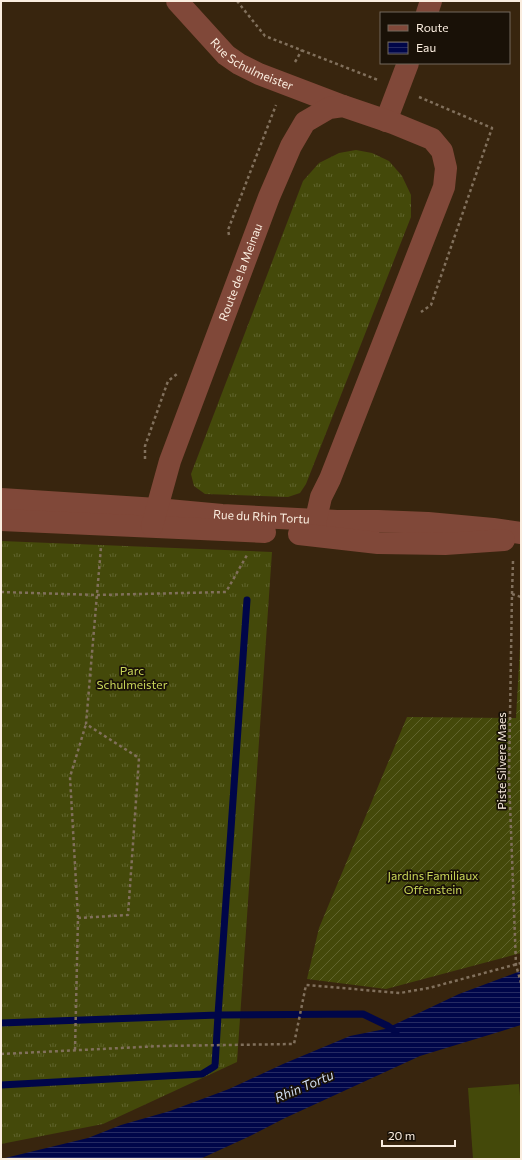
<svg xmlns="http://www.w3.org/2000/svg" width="522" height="1160" font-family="Commissioner,sans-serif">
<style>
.grass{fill:url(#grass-tufts)}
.garden{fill:url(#garden-furrows)}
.pitch{fill:#44490a}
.water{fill:url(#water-rules)}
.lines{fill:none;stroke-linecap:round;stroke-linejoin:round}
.stream{stroke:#000649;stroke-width:7}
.path{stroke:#81705c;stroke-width:2.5;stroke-dasharray:3 3;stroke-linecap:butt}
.minor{stroke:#804839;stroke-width:22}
.labels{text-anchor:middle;stroke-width:3.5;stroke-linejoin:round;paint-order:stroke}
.street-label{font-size:12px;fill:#faeddf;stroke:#191107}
.park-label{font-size:12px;fill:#cad759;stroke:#191107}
.water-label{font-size:13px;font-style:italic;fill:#d2def2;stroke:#191107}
</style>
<defs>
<pattern id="grass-tufts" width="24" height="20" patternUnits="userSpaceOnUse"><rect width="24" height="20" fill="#44490a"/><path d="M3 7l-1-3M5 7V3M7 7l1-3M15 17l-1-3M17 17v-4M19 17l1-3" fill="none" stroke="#60642d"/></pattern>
<pattern id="garden-furrows" width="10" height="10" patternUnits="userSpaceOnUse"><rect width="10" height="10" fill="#44490a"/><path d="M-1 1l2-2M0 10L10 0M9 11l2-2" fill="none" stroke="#60642d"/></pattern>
<pattern id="water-rules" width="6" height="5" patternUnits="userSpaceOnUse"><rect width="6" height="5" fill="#000649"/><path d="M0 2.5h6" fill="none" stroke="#262b63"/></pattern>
</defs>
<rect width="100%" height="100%" fill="#38250e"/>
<path class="grass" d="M 356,150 L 372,153 L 389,161 L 402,176 L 411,195 L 411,217 L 306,484 L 300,493 L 288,497 L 205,494 L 194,486 L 191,474 L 303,181 L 319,163 L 339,153 Z
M 1,541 L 272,552 L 237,1062 L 103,1124 L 1,1144 Z"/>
<path class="garden" d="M 521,628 L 521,953 L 386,989 L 307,979 L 319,928 L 407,717 L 516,718 Z"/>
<path class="pitch" d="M 519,1084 L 521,1107 L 521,1159 L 473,1159 L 468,1088 Z"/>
<path class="water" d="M 521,971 L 521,1025 L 420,1056 L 285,1118 L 248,1137 L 200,1159 L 1,1159 L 88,1138 L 121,1125 L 170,1111 L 229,1089 L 283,1064 L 350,1036 L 385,1029 L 459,994 Z"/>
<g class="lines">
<path class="stream" d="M 1,1023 L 218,1015 L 363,1014 L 388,1026 L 396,1032
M 1,1085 L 202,1074 L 215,1066 L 218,1015 L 247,600"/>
<path class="path" d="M 237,1 L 265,36 L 378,80
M 295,62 L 302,50
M 419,97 L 492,128 L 431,305 L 421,312
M 229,235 L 228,230 L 276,105
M 145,459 L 145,446 L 168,381 L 177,374
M 513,561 L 512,594 L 509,777 L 516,965 L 521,983
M 1,592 L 97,595 L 226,592 L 247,555
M 512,594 L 521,597
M 78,918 L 70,777 L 86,724
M 75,1050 L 78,918 L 128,915 L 139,758 L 86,724 L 101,547
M 1,1054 L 161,1046 L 294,1044 L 306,985 L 400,993 L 429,988 L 521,963"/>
<g class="minor">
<path id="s1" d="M 177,1 L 226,55 L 239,64 L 259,74 L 343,106"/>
<path d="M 427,13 L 431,1"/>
<path d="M 386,121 L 408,63"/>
<path id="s2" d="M 1,499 L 157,509 L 222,515 L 337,521 L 378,521 L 428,523 L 493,529 L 521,533"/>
<path d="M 1,520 L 265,532"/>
<path id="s3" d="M 152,526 L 170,461 L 269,197 L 291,146 L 305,122 L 329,108 L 343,106 L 393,123 L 432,139 L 442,151 L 446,168 L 444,187 L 330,479 L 321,497 L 316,519 L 314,535"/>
<path d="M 299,534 L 378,543 L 445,544 L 504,540"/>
</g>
</g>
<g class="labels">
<g class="street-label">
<text dy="4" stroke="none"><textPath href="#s1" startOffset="100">Rue Schulmeister</textPath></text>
<text dy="4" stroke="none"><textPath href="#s3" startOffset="269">Route de la Meinau</textPath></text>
<text dy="4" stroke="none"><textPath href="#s2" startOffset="261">Rue du Rhin Tortu</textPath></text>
<text transform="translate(502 761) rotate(-90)" y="4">Piste Silvere Maes</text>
</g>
<g class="park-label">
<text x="132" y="675">Parc<tspan x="132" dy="14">Schulmeister</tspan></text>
<text x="433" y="880">Jardins Familiaux<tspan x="433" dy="14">Offenstein</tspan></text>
</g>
<g class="water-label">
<text transform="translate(304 1086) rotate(-23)" y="5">Rhin Tortu</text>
</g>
</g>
<rect width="522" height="1160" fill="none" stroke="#faeddf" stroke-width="4"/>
<rect x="380" y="12" width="130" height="52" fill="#191107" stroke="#73695d"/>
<rect x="388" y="25" width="20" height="6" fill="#804839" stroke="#73695d"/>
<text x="416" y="32" font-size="12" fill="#faeddf">Route</text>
<rect x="388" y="42" width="20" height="12" fill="url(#water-rules)" stroke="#73695d"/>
<text x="416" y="52" font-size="12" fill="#faeddf">Eau</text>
<path d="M382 1140v6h73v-6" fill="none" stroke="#faeddf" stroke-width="2"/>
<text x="388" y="1140" font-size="12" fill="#faeddf" stroke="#191107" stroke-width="3" paint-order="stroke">20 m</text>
</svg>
